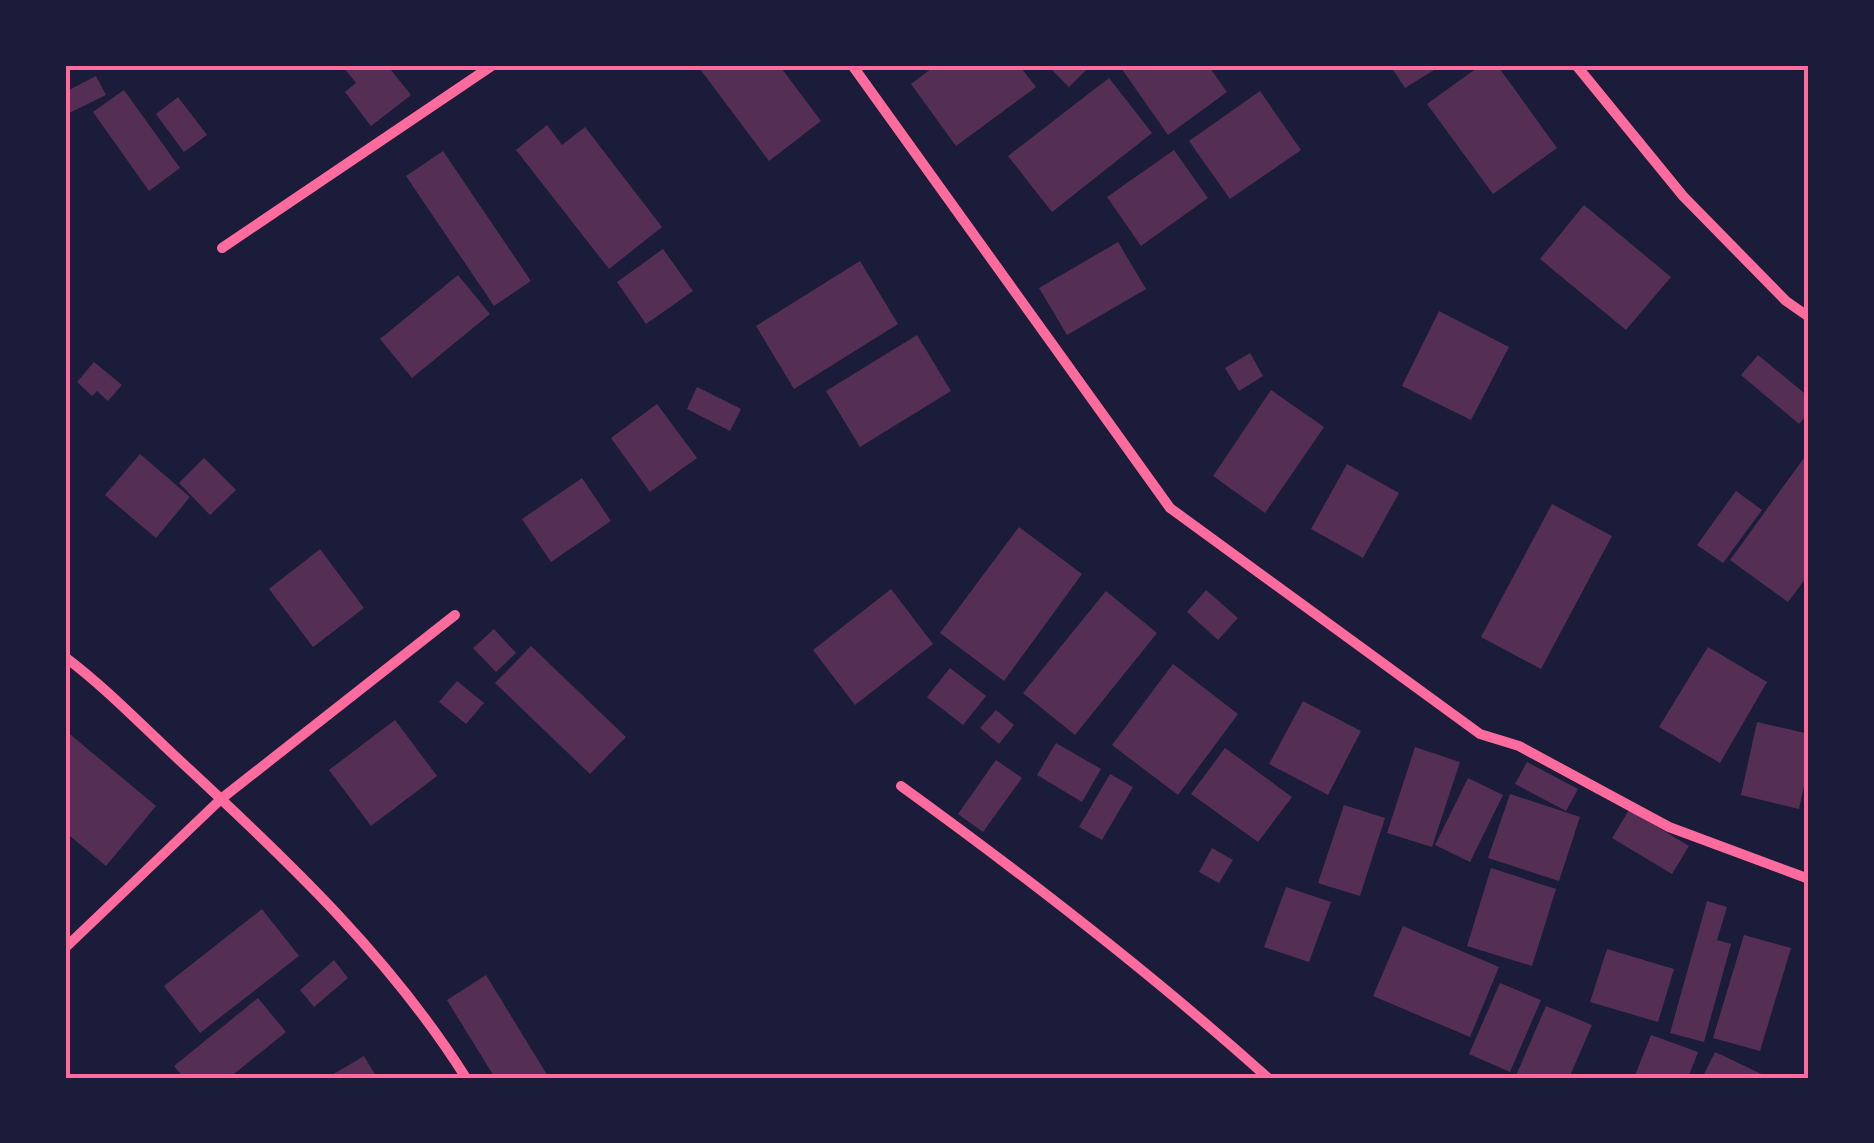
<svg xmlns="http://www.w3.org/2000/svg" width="1874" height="1143" font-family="'Alegreya Sans',sans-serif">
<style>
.building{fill:#542f53}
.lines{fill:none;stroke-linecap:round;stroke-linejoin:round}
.minor{stroke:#ff6b9d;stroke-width:10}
.neatline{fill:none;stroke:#ff6b9d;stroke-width:4}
</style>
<rect width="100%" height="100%" fill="#1b1b3a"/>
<path class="building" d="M 348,65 L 387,65 L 411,95 L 371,126 L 345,92 L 356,83 L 344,68 Z
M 697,65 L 779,65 L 821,121 L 769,161 Z
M 936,65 L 1019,65 L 1036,87 L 956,146 L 911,84 Z
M 1047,65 L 1091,65 L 1069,87 Z
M 1119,65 L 1208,65 L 1227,92 L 1168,135 Z
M 1390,65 L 1442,65 L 1405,88 Z
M 1481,65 L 1497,65 L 1557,148 L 1493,194 L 1427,104 Z
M 96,76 L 106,95 L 65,115 L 65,92 Z
M 1109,78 L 1152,133 L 1052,212 L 1008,156 Z
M 124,90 L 180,168 L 149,191 L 93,112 Z
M 1260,91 L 1301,150 L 1230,199 L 1189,141 Z
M 178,97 L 207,135 L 184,152 L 156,114 Z
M 547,125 L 562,145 L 585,127 L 662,227 L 609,269 L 516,150 Z
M 1174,150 L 1208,198 L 1141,246 L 1107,197 Z
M 443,151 L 531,281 L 494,306 L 406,176 Z
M 1584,205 L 1671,277 L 1626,330 L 1540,259 Z
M 1118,242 L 1146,289 L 1067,335 L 1039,288 Z
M 663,249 L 693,291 L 646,324 L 617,282 Z
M 860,261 L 898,324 L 794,389 L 756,326 Z
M 458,275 L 490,314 L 412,378 L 380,339 Z
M 1439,311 L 1509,347 L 1471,420 L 1402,386 Z
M 917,335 L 951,391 L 860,447 L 826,391 Z
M 1250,353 L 1263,376 L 1239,391 L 1225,368 Z
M 1758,355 L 1809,397 L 1809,412 L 1799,424 L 1741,375 Z
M 94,362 L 122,385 L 108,401 L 97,391 L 92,396 L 77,382 Z
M 697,387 L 741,409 L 730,431 L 687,409 Z
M 1271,390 L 1324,427 L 1265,513 L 1213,476 Z
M 657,404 L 697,458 L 650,492 L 611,438 Z
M 1809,451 L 1809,574 L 1788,602 L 1730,560 Z
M 140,454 L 190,497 L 156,538 L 105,495 Z
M 204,458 L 236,490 L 210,515 L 179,483 Z
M 1347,464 L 1399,493 L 1363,558 L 1311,529 Z
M 582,478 L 611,521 L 551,562 L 522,519 Z
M 1736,491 L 1762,510 L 1723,563 L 1697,545 Z
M 1552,504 L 1612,536 L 1541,669 L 1481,637 Z
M 1019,527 L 1082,574 L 1004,681 L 940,633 Z
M 320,549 L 364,608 L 313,647 L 269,589 Z
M 891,589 L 933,644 L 855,705 L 813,650 Z
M 1206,590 L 1238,618 L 1218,640 L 1187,612 Z
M 1106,591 L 1157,633 L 1075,735 L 1023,693 Z
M 494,629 L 516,653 L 496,672 L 473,648 Z
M 531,646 L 626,737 L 590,774 L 495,683 Z
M 1708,647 L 1767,682 L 1720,763 L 1659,727 Z
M 1173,664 L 1238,714 L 1178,795 L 1112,745 Z
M 950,668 L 986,696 L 963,725 L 927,697 Z
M 457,681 L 484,703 L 466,724 L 439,702 Z
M 1303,701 L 1361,731 L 1328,795 L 1269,764 Z
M 996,710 L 1014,725 L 999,744 L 980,728 Z
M 395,720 L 437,776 L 371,826 L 329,770 Z
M 1757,722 L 1809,734 L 1809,763 L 1799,809 L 1741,795 Z
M 65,730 L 156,806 L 106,866 L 65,832 Z
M 1056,743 L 1101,769 L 1082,802 L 1037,775 Z
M 1415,747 L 1460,762 L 1432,847 L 1387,833 Z
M 1225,748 L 1292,797 L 1258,842 L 1191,794 Z
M 996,760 L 1022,778 L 983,832 L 958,814 Z
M 1527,762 L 1578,789 L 1566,811 L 1515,784 Z
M 1110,774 L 1133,787 L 1102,840 L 1079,827 Z
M 1468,778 L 1503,795 L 1470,862 L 1435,845 Z
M 1510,794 L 1580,817 L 1559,881 L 1488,858 Z
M 1344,805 L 1385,818 L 1360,896 L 1318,883 Z
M 1629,810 L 1689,846 L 1672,874 L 1612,838 Z
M 1212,848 L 1233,860 L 1219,883 L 1199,872 Z
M 1491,868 L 1556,889 L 1532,966 L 1467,946 Z
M 1286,887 L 1331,902 L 1309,962 L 1264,947 Z
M 1707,901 L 1727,907 L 1717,940 L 1731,944 L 1704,1042 L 1670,1033 Z
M 262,909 L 299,956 L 200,1033 L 164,986 Z
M 1403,926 L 1499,967 L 1470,1037 L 1373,996 Z
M 1744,935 L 1791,948 L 1760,1051 L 1713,1038 Z
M 1607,949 L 1674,969 L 1658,1022 L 1590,1002 Z
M 334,960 L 348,978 L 314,1007 L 300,990 Z
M 486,975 L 549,1078 L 495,1078 L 447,1000 Z
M 1500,983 L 1541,1000 L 1510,1072 L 1469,1054 Z
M 258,998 L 286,1032 L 229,1078 L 184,1078 L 174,1066 Z
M 1546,1006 L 1592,1025 L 1569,1078 L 1515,1078 Z
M 1651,1035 L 1698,1052 L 1688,1078 L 1634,1078 Z
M 1715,1052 L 1770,1078 L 1702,1078 Z
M 364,1056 L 377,1078 L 327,1078 Z"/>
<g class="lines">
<path class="minor" d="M 852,65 L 1170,508 L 1480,734 L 1519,746 L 1669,827 L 1809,879
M 1576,65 L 1683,196 L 1786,301 L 1809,317
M 222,248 L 493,65
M 65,657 C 110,691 148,732 190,770 C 291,864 392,960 466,1078
M 901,786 C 1028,878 1151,973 1268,1078
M 65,948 L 221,799 L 455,615"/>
</g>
<rect width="1874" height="1143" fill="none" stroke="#1b1b3a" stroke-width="135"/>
<rect x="68" y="68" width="1738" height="1008" class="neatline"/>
</svg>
